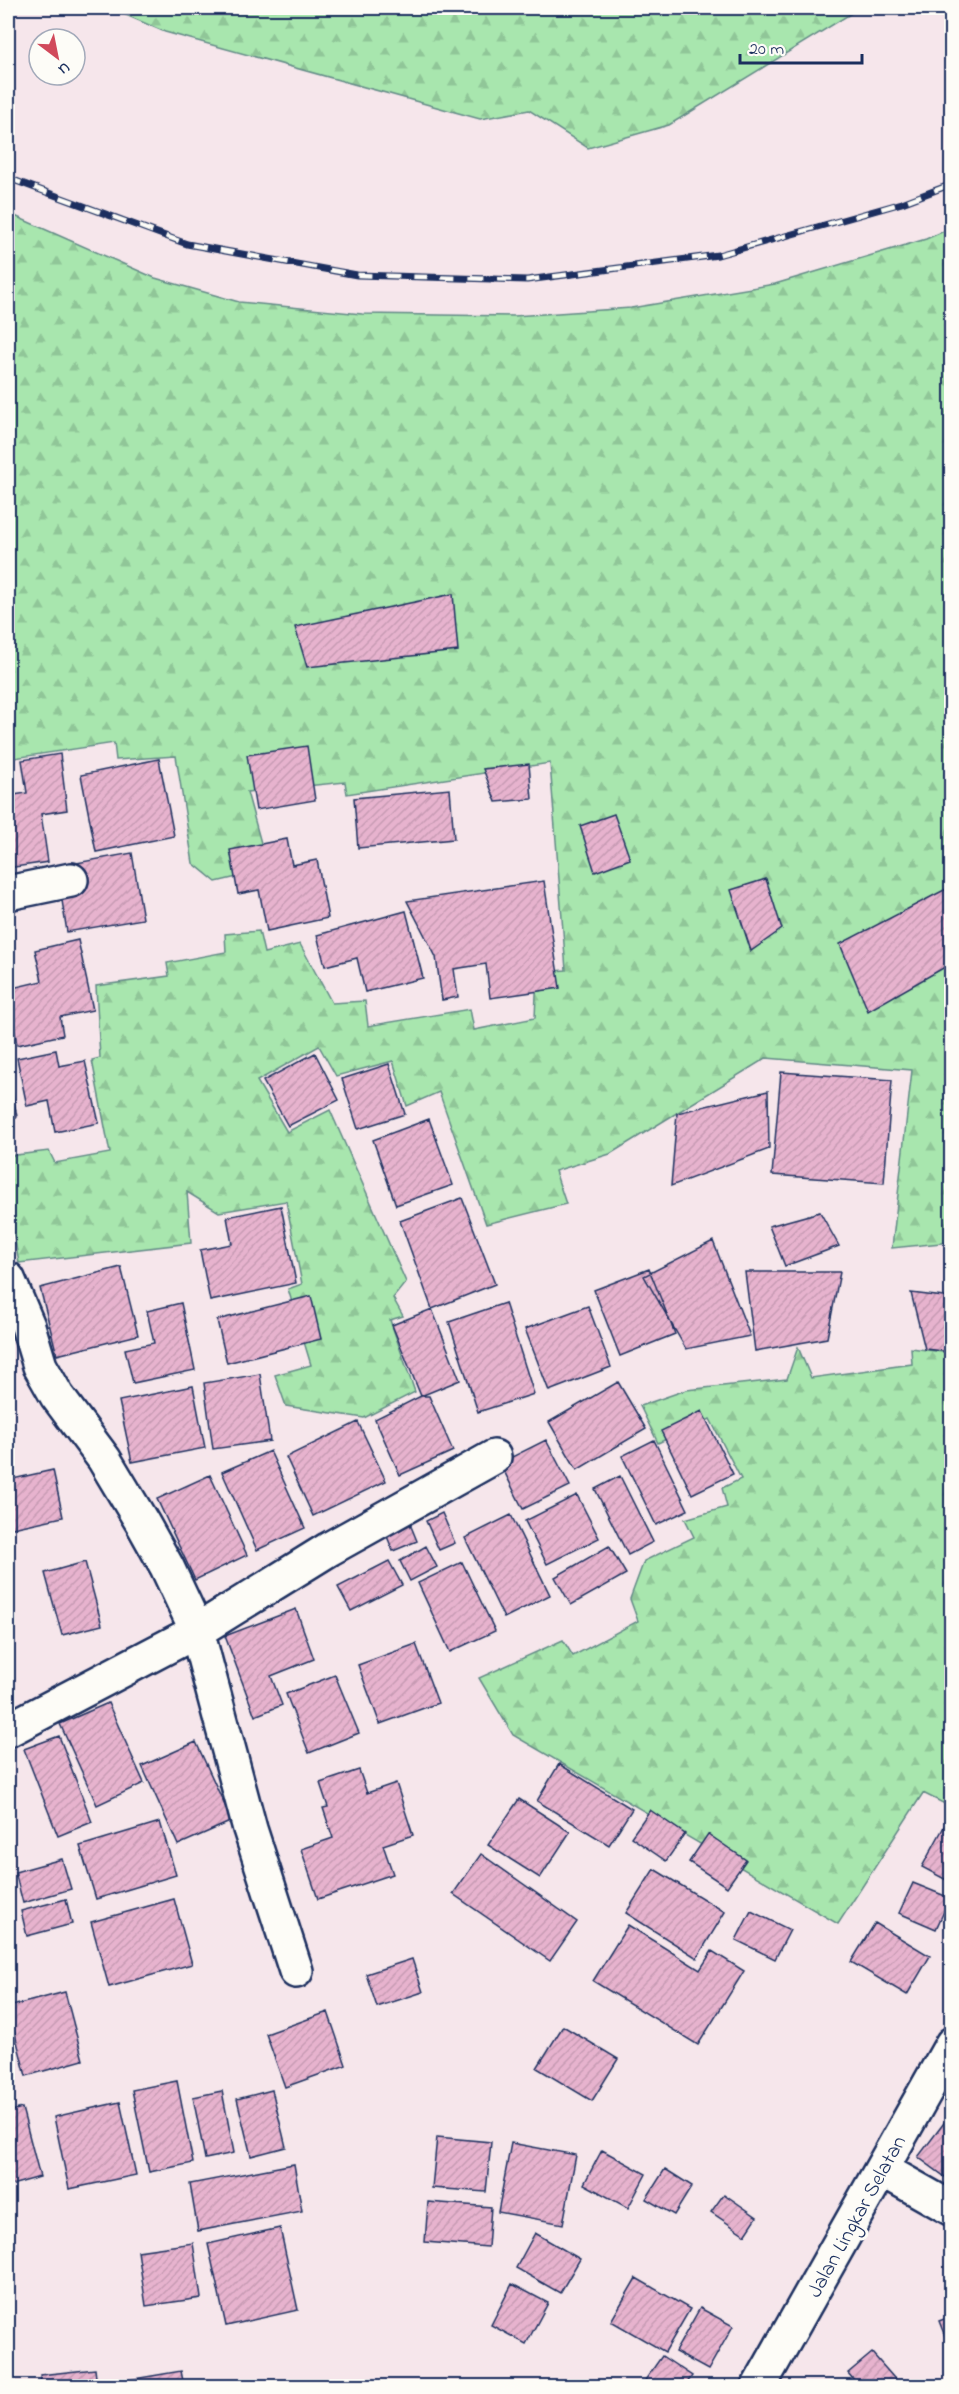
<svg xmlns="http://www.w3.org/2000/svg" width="959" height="2394" font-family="'Indie Flower',sans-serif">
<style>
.forest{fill:url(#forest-firs);stroke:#628a86;stroke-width:1.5}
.building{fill:url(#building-hatch);stroke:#1b2f5e;stroke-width:1.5}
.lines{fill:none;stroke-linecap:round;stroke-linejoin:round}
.minor-casing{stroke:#1b2f5e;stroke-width:38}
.minor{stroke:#fdfcf7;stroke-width:33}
.rail-casing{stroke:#1b2f5e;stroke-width:7}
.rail{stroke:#fdfcf7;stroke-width:4.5;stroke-dasharray:14;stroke-linecap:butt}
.labels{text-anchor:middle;stroke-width:6;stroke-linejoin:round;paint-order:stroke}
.street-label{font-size:21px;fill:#1b2f5e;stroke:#fdfcf7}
</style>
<defs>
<pattern id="forest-firs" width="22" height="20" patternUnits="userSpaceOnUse" patternTransform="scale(1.5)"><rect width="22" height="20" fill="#a8e6ae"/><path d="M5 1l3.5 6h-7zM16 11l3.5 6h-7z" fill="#90c698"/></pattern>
<pattern id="building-hatch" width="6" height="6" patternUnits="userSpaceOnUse" patternTransform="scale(1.5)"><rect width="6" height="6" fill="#e7b3ce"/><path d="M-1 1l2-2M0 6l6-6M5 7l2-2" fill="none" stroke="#c69ab3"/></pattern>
</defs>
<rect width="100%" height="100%" fill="#f6e6eb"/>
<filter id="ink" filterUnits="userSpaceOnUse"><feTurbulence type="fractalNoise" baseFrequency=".0167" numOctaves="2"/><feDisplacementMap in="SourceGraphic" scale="12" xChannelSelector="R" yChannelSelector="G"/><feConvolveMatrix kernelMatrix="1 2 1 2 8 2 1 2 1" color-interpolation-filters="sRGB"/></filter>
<g filter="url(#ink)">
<path class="forest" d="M 110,8 L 860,8 L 669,125 L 588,148 L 529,110 L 480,119 L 165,32 Z
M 8,213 L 155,278 L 239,302 L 362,314 L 514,316 L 631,308 L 775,284 L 926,239 L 951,228 L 951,1242 L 892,1248 L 912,1070 L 766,1058 L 610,1154 L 555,1171 L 566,1204 L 486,1224 L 439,1092 L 407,1106 L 393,1061 L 336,1076 L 319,1046 L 257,1081 L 287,1132 L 330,1110 L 406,1282 L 393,1298 L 403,1316 L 390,1320 L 415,1392 L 364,1418 L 286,1406 L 275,1375 L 311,1365 L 288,1289 L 302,1284 L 286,1201 L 219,1212 L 187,1192 L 191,1243 L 19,1263 L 11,1219 L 8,1216 L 8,1156 L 49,1151 L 55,1163 L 110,1153 L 92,1060 L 100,1058 L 96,986 L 169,976 L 167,963 L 226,952 L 225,934 L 259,931 L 264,953 L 300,944 L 332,1003 L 365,1001 L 368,1026 L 470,1009 L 474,1030 L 535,1018 L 537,972 L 566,970 L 550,763 L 347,794 L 345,782 L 247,792 L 264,854 L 241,876 L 216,882 L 193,863 L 176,756 L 116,760 L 114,743 L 8,759 Z
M 798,1347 L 811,1378 L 912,1364 L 911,1348 L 951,1353 L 951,1807 L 923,1793 L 838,1924 L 513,1735 L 479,1678 L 563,1640 L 573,1656 L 638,1621 L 630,1599 L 644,1561 L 694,1537 L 685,1519 L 727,1507 L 722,1488 L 741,1479 L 710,1419 L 658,1443 L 640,1406 L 686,1390 L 787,1379 Z"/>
<path class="building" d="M 453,594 L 458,651 L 307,667 L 295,627 Z
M 307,746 L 315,800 L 256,810 L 247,755 Z
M 60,754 L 67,810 L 41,814 L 48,862 L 8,868 L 8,796 L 27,793 L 22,760 Z
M 159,759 L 174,836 L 96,852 L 81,775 Z
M 529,764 L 532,799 L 496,802 L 483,769 Z
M 450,789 L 454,839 L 358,848 L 354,798 Z
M 614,814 L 630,859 L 595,872 L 580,826 Z
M 287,839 L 292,865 L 317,860 L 328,918 L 267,931 L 259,890 L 238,894 L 230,850 Z
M 132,853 L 143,919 L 67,932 L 61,894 L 80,891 L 76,863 Z
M 766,879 L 782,929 L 751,951 L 731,890 Z
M 544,881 L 560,988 L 490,998 L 486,964 L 454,969 L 458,997 L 442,1000 L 436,957 L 407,901 Z
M 950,887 L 952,963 L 868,1011 L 840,944 Z
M 406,911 L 423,978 L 365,992 L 357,958 L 325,966 L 317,935 Z
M 78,940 L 93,1010 L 60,1017 L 63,1035 L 17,1045 L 8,989 L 42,981 L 35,950 Z
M 56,1050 L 59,1066 L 85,1061 L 99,1123 L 55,1132 L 49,1101 L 27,1106 L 17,1058 Z
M 315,1053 L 339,1100 L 288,1126 L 263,1081 Z
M 389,1064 L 405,1114 L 358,1129 L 342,1079 Z
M 8,1069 L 17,1117 L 8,1119 Z
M 781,1072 L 892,1080 L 884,1183 L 772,1175 Z
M 768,1091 L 769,1149 L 671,1186 L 677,1113 Z
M 429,1119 L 453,1185 L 396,1205 L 373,1140 Z
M 462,1198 L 495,1284 L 432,1309 L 400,1221 Z
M 281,1206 L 296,1283 L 210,1301 L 200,1250 L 232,1244 L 227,1217 Z
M 820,1212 L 839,1246 L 785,1266 L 769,1226 Z
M 713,1241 L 750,1336 L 686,1349 L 644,1276 Z
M 121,1267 L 138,1335 L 57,1355 L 40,1288 Z
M 649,1269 L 675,1334 L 620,1356 L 594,1290 Z
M 745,1272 L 840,1272 L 827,1338 L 755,1351 Z
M 911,1293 L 952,1298 L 952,1352 L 925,1349 Z
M 311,1296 L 321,1339 L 227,1363 L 217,1320 Z
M 181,1303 L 195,1370 L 133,1383 L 125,1349 L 154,1343 L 147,1311 Z
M 505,1303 L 534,1394 L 478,1412 L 449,1322 Z
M 588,1306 L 611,1367 L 549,1391 L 525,1329 Z
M 432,1309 L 460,1380 L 421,1396 L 392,1325 Z
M 260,1374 L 270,1441 L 213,1449 L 204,1383 Z
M 618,1382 L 646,1429 L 577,1470 L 549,1422 Z
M 193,1386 L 205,1448 L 132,1462 L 119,1401 Z
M 421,1396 L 429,1396 L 453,1451 L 400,1475 L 375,1419 Z
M 702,1411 L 733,1474 L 692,1494 L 661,1431 Z
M 358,1422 L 386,1481 L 313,1516 L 286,1457 Z
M 546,1440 L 570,1486 L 523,1509 L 500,1463 Z
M 654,1440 L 688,1510 L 656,1525 L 622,1456 Z
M 270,1451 L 305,1528 L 257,1550 L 222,1472 Z
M 53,1470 L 63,1517 L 8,1529 L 8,1480 Z
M 210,1475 L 247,1555 L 195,1580 L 157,1499 Z
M 620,1476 L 653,1542 L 628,1555 L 595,1489 Z
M 577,1495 L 599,1538 L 547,1564 L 525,1521 Z
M 442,1513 L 455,1543 L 439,1550 L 426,1521 Z
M 511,1515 L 550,1595 L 504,1618 L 465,1538 Z
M 408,1519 L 417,1541 L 393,1551 L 384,1529 Z
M 426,1546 L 437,1567 L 410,1581 L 400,1561 Z
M 609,1546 L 626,1574 L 571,1605 L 555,1577 Z
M 389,1561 L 402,1585 L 351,1611 L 338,1587 Z
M 85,1562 L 102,1625 L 62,1635 L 45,1573 Z
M 462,1562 L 495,1631 L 450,1652 L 418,1583 Z
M 296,1609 L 314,1659 L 271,1676 L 282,1705 L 255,1716 L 225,1636 Z
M 416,1644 L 438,1703 L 380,1724 L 358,1665 Z
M 335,1675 L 359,1733 L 309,1753 L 286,1694 Z
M 8,1679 L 15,1699 L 8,1703 Z
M 108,1703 L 144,1783 L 97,1805 L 60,1724 Z
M 59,1736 L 92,1822 L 58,1836 L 24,1749 Z
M 196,1742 L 232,1821 L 178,1845 L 142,1766 Z
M 559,1764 L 632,1809 L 609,1845 L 537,1801 Z
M 359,1770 L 367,1793 L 396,1783 L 413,1835 L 383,1845 L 393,1874 L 318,1899 L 301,1849 L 333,1838 L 323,1808 L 328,1807 L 320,1783 Z
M 519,1799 L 570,1832 L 540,1878 L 488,1845 Z
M 650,1810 L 685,1834 L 666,1861 L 631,1837 Z
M 952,1812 L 952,1883 L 922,1867 Z
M 160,1822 L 176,1875 L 96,1899 L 80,1846 Z
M 708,1834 L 746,1860 L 727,1887 L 689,1862 Z
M 481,1854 L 577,1922 L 550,1961 L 453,1894 Z
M 62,1859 L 71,1889 L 23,1903 L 15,1872 Z
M 654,1869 L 725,1912 L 697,1958 L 626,1913 Z
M 913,1883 L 950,1898 L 936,1929 L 899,1913 Z
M 66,1899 L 72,1924 L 27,1936 L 21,1911 Z
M 174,1899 L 192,1964 L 109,1987 L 91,1922 Z
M 751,1911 L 790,1930 L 775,1959 L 736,1940 Z
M 875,1923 L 930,1956 L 907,1995 L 851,1962 Z
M 628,1925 L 700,1970 L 712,1951 L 744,1971 L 698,2045 L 593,1981 Z
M 412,1959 L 423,1992 L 377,2007 L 366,1974 Z
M 65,1992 L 83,2060 L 26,2076 L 8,2007 Z
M 328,2012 L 346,2065 L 285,2087 L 266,2034 Z
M 563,2026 L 618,2059 L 592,2101 L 537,2068 Z
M 177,2081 L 193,2163 L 149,2172 L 132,2090 Z
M 272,2090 L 286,2147 L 251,2156 L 237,2099 Z
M 222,2091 L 234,2153 L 205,2159 L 193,2097 Z
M 120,2102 L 136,2175 L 69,2189 L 54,2117 Z
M 22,2108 L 40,2177 L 8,2186 L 8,2112 Z
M 950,2115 L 952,2116 L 952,2182 L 918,2157 Z
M 437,2137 L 491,2142 L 486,2192 L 432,2188 Z
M 511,2143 L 576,2155 L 563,2224 L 498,2212 Z
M 602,2150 L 646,2174 L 628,2208 L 584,2184 Z
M 294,2164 L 302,2211 L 198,2231 L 190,2184 Z
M 665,2169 L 692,2186 L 674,2215 L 646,2199 Z
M 724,2194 L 757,2217 L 745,2235 L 711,2212 Z
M 428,2202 L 491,2207 L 488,2247 L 425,2242 Z
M 280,2228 L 298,2310 L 226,2326 L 208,2244 Z
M 535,2233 L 580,2259 L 560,2293 L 516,2268 Z
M 193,2243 L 201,2298 L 146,2306 L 138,2251 Z
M 636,2278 L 690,2309 L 665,2352 L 611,2321 Z
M 512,2284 L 548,2303 L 526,2344 L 491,2325 Z
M 700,2308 L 733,2326 L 708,2370 L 675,2352 Z
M 952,2316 L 952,2354 L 939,2321 Z
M 872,2353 L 901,2386 L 859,2386 L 848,2373 Z
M 662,2356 L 692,2376 L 685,2386 L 641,2386 Z
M 95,2369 L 97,2386 L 41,2386 L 40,2375 Z
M 181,2371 L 184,2386 L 117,2386 L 117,2382 Z"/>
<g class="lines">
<defs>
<path id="minor" d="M 8,893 L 71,880
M 8,1279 L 28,1326 L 40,1366 L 57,1396 L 104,1459 L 143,1524 L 167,1567 L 197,1631 L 250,1829 L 296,1971
M 8,1730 L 197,1631 L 329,1549 L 494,1457
M 883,2170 L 952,2209
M 759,2386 L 952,2044"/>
</defs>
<use href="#minor" class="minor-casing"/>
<use href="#minor" class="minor"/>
<defs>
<path id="rail" d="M 8,178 L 187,244 L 357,275 L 527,280 L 718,255 L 902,203 L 952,184"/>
</defs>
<use href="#rail" class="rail-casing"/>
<use href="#rail" class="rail"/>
</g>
</g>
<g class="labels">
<g class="street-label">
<text transform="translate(856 2216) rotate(-61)" y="7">Jalan Lingkar Selatan</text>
</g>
</g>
<rect width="959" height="2394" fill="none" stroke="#fdfcf7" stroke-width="30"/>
<rect x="15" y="15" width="929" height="2364" fill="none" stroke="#1b2f5e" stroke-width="2" filter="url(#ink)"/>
<g transform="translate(57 57) rotate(148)"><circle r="28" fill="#fdfcf7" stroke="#a3aaba" stroke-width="1.5"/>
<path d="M0-4.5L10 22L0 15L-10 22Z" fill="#d1495b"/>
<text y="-9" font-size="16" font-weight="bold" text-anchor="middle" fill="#1b2f5e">U</text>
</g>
<path d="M740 54v9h122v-9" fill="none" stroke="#1b2f5e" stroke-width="3"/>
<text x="749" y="54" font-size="18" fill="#1b2f5e" stroke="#fdfcf7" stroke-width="4.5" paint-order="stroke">20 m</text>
</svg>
